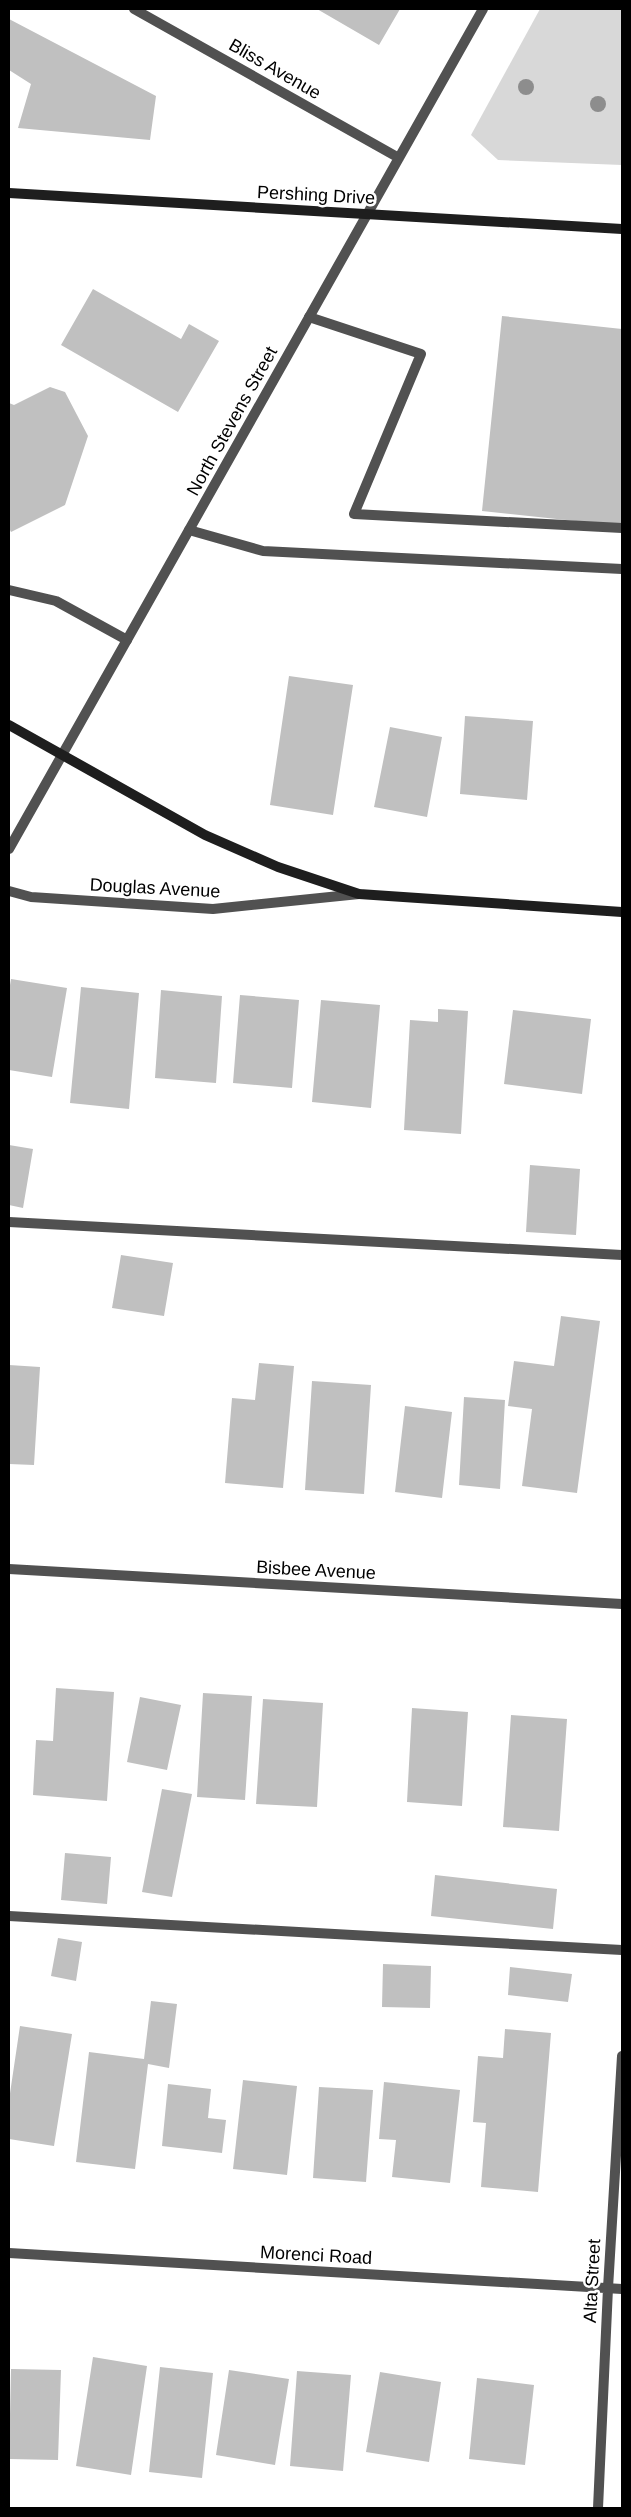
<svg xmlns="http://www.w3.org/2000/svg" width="631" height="2517" font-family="Arial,sans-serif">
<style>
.green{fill:#d8d8d8}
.building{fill:#c0c0c0}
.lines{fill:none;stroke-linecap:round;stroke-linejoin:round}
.lane{stroke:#515151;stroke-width:10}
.street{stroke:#515151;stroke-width:10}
.secondary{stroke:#1e1e1e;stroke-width:10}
.tree{fill:#8d8d8d}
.labels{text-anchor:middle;stroke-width:5;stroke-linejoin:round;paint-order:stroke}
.street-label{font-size:18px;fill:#000;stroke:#fff}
</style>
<rect width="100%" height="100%" fill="#fff"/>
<path class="green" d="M 540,9 L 622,9 L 622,165 L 498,160 L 471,135 Z"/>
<path class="building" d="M 317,9 L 400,9 L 379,45 Z
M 9,19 L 156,96 L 150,140 L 18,128 L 31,84 L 9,70 Z
M 93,289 L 181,339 L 189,324 L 219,341 L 178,412 L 61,345 Z
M 502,316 L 622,329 L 622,526 L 482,511 Z
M 50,387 L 65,392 L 88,436 L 65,505 L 11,532 L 9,528 L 9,403 L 14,405 Z
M 289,676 L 353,685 L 333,815 L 270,805 Z
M 465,716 L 533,721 L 527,800 L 460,794 Z
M 390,727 L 442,737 L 427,817 L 374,807 Z
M 11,979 L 67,988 L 52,1077 L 9,1070 L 9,991 Z
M 81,987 L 139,993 L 129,1109 L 70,1103 Z
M 161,990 L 222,996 L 216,1083 L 155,1078 Z
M 240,995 L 299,1000 L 292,1088 L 233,1083 Z
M 321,1000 L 380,1005 L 371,1108 L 312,1102 Z
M 438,1009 L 468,1011 L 461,1134 L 404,1130 L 410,1020 L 438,1022 Z
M 513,1010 L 591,1019 L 582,1094 L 504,1084 Z
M 9,1145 L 33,1149 L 23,1208 L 9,1205 Z
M 530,1165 L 580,1169 L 576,1235 L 526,1232 Z
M 121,1255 L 173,1263 L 164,1316 L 112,1308 Z
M 561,1316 L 600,1321 L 577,1493 L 522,1486 L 532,1409 L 508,1406 L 514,1361 L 554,1366 Z
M 259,1363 L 294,1366 L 283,1488 L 225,1483 L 232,1398 L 255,1400 Z
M 9,1365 L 40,1367 L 34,1465 L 9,1464 Z
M 312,1381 L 371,1385 L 364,1494 L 305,1490 Z
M 464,1397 L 505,1400 L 500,1489 L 459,1485 Z
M 405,1406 L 452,1412 L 442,1498 L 395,1492 Z
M 56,1688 L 114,1692 L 107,1801 L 33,1795 L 36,1740 L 53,1741 Z
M 203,1693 L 252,1696 L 245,1800 L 197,1797 Z
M 140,1697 L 181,1705 L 167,1770 L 127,1762 Z
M 263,1699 L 323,1703 L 317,1807 L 256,1804 Z
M 412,1708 L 468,1712 L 462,1806 L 407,1802 Z
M 511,1715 L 567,1719 L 559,1831 L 503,1827 Z
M 162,1789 L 192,1794 L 172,1897 L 142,1892 Z
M 65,1853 L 111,1857 L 107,1904 L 61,1900 Z
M 435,1875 L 557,1889 L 553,1929 L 431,1916 Z
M 58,1938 L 82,1942 L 76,1981 L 51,1976 Z
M 383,1964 L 431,1966 L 430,2008 L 382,2007 Z
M 510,1967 L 572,1974 L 568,2002 L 508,1995 Z
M 151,2001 L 177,2004 L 169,2068 L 148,2064 L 135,2169 L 76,2162 L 89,2052 L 144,2059 Z
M 20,2026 L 72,2034 L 54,2146 L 9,2139 L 9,2100 Z
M 505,2029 L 551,2033 L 538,2192 L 481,2187 L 486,2123 L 473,2122 L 478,2056 L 503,2058 Z
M 243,2080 L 297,2086 L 287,2175 L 233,2169 Z
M 384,2082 L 460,2090 L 450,2183 L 392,2177 L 396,2140 L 379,2139 Z
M 168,2084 L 211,2089 L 208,2118 L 226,2120 L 222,2153 L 162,2146 Z
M 319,2087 L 373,2090 L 366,2182 L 313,2178 Z
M 93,2357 L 147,2366 L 131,2475 L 76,2466 Z
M 160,2367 L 213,2373 L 202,2478 L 149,2472 Z
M 11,2369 L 61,2370 L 58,2460 L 9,2459 Z
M 229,2370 L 289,2379 L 275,2465 L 216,2455 Z
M 297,2371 L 351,2375 L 343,2471 L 290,2466 Z
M 380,2372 L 441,2382 L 429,2462 L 366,2452 Z
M 477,2378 L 534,2385 L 525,2465 L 469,2459 Z"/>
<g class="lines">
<path class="lane" d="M 309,317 L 421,354 L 354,514 L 622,528
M 189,530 L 263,551 L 622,569
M 9,590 L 56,601 L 127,640
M 9,1222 L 622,1255
M 9,1916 L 622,1950"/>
<path class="street" d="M 134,9 L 399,158
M 9,849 L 483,9
M 9,891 L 31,897 L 213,909 L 359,894
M 9,1569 L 622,1604
M 9,2253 L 622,2289
M 598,2508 L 608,2288 L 622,2056"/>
<path class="secondary" d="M 9,193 L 622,229
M 9,725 L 205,835 L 278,867 L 359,894 L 622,912"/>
</g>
<g class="tree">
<circle cx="526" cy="87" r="8"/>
<circle cx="598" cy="104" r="8"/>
</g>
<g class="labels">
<g class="street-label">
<text transform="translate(275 69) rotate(30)" y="6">Bliss Avenue</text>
<text transform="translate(316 195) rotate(3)" y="6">Pershing Drive</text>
<text transform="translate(232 421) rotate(-61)" y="6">North Stevens Street</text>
<text transform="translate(155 888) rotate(3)" y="6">Douglas Avenue</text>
<text transform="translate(316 1570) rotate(3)" y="6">Bisbee Avenue</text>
<text transform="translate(316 2255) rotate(3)" y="6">Morenci Road</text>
<text transform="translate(592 2281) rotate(-87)" y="6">Alta Street</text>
</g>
</g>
<rect width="631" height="2517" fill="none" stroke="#000000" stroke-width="20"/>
</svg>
